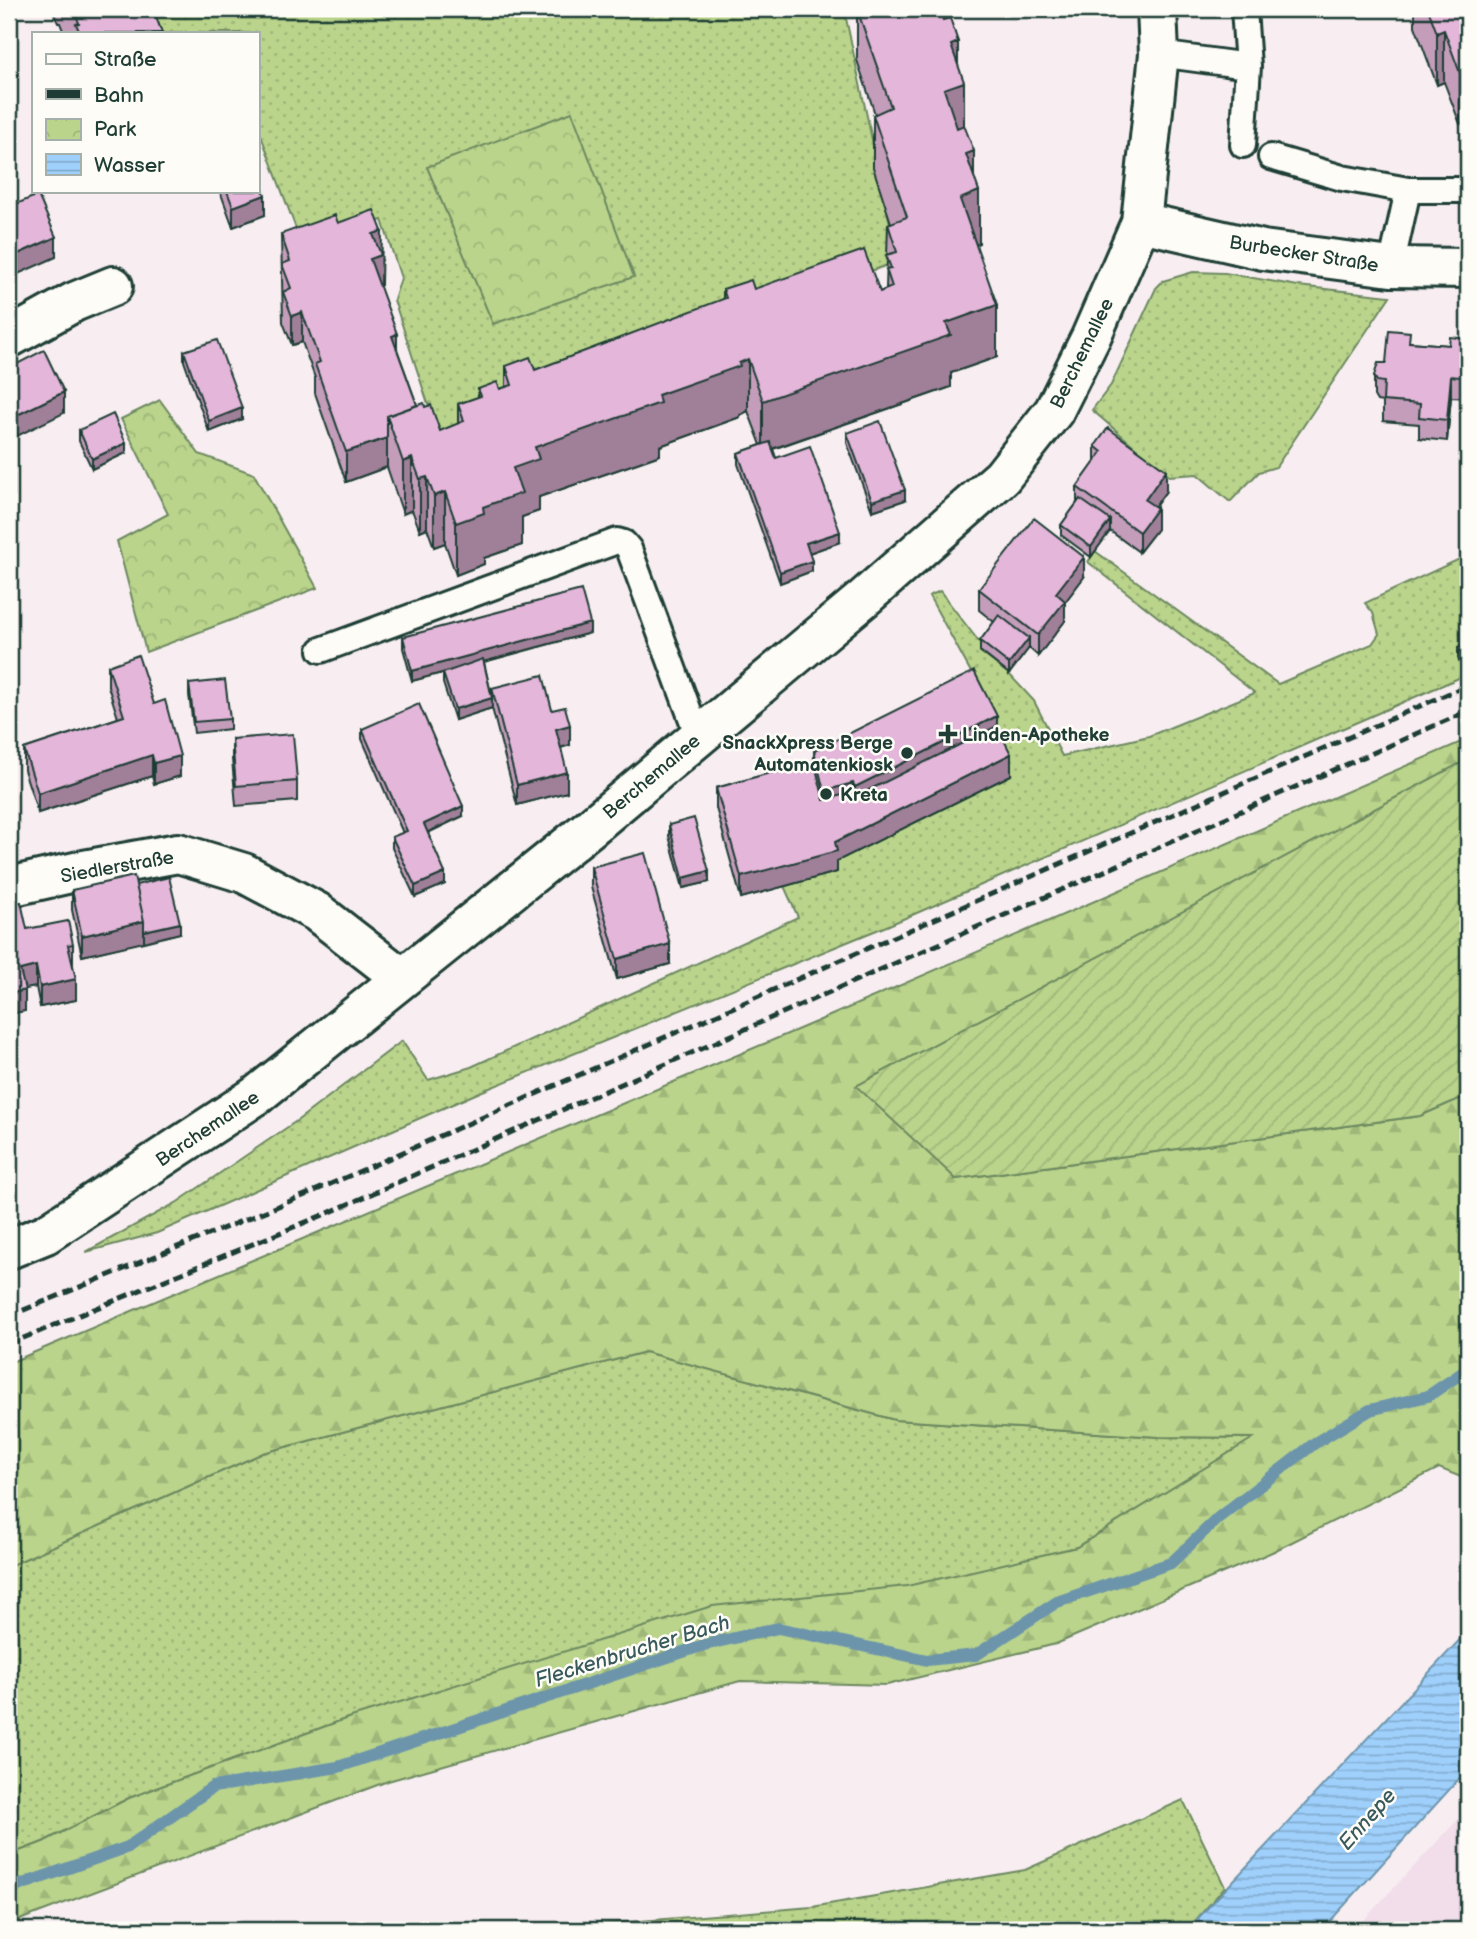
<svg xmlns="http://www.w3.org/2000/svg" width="1477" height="1939" font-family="'Balsamiq Sans',sans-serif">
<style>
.built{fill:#f2ddea}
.grass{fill:url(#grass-dots);stroke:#6c8860;stroke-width:2}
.forest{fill:url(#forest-firs);stroke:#6c8860;stroke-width:2}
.park{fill:url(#park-crowns);stroke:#6c8860;stroke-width:2}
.garden{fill:url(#garden-furrows);stroke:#6c8860;stroke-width:2}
.water{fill:url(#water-rules);stroke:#6c95ac;stroke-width:2}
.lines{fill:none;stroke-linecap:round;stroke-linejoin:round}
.stream{stroke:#6c95ac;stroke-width:12}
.service-casing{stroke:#1f3d34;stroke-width:30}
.minor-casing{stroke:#1f3d34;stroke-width:44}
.tertiary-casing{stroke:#1f3d34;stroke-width:44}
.service{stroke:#fdfcf7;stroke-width:24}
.minor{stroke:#fdfcf7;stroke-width:38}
.tertiary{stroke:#fdfcf7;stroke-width:38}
.rail{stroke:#1f3d34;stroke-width:5;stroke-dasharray:10 5;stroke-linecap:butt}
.wall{fill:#c49dbb;stroke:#1f3d34;stroke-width:2}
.shaded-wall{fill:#a07f99;stroke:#1f3d34;stroke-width:2}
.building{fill:#e4b6da;stroke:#1f3d34;stroke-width:2}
.poi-dot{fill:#1f3d34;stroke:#fdfcf7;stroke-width:2.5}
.labels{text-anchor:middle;stroke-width:5;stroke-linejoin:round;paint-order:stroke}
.street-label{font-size:19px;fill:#1f3d34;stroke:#fdfcf7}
.poi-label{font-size:19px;font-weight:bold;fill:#1f3d34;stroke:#fdfcf7;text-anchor:start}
.water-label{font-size:21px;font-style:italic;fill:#395a5c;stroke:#fdfcf7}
</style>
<defs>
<pattern id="grass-dots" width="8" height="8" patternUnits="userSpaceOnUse" patternTransform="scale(1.75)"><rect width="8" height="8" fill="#bad48b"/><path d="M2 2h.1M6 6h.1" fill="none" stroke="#9fb779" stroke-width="1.8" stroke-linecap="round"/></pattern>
<pattern id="forest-firs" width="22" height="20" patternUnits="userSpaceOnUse" patternTransform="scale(1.75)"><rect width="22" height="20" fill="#bad48b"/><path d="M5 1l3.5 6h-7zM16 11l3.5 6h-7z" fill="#9fb779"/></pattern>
<pattern id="park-crowns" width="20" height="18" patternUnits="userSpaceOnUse" patternTransform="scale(1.75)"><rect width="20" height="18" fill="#bad48b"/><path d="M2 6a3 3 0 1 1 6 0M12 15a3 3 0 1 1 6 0" fill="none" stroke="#9fb779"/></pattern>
<pattern id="garden-furrows" width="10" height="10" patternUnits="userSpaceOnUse" patternTransform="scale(1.75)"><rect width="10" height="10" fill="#bad48b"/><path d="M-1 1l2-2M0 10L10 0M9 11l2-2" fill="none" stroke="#9fb779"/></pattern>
<pattern id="water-rules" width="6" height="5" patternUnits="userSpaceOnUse" patternTransform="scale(1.75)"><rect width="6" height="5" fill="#9fd0fc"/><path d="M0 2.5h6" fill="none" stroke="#81aacd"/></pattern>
</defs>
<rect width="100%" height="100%" fill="#f8eef1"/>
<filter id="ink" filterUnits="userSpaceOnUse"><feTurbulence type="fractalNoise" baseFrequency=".0143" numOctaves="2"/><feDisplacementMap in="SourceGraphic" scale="14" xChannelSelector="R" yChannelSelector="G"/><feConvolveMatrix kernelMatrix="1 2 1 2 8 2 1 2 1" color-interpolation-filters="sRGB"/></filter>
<g filter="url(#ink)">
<path class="built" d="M 1468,1809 L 1468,1930 L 1354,1930 Z"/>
<path class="grass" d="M 153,9 L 844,9 L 898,261 L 438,434 L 394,300 L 401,278 L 382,220 L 301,242 L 257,125 L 257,33 L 161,33 Z
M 1193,272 L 1225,273 L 1298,286 L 1390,296 L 1276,467 L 1259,472 L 1230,502 L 1197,474 L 1169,476 L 1092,410 L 1111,385 L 1156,288 L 1163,281 Z
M 1095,551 L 1278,684 L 1372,644 L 1379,634 L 1373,613 L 1365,603 L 1468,555 L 1468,674 L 889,925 L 480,1092 L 157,1233 L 86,1252 L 176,1203 L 298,1120 L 402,1041 L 428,1080 L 471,1067 L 798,917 L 784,886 L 1011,775 L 997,746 L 983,694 L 929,596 L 940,591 L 983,647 L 980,652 L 1009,674 L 1034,701 L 1062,756 L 1149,736 L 1255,693 L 1088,562 Z
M 645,1352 L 895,1420 L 1159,1437 L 1254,1438 L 1077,1547 L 348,1718 L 129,1798 L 43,1842 L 9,1855 L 9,1566 L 263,1453 Z
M 1183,1800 L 1225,1887 L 1187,1930 L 531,1930 L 812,1907 L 1025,1870 Z"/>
<path class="forest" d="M 1468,739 L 1468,759 L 956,1179 L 1420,1116 L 1468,1095 L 1468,1480 L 1439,1468 L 1272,1552 L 1056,1644 L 887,1685 L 740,1681 L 388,1781 L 9,1924 L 9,1855 L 43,1842 L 129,1798 L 348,1718 L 712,1606 L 907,1586 L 1077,1547 L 1253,1438 L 1159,1437 L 895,1420 L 645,1352 L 263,1453 L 9,1566 L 9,1363 L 818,1021 Z"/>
<path class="park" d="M 572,112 L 634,277 L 493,324 L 427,167 Z
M 160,400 L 199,454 L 254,474 L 317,588 L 146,652 L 117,541 L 168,514 L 121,419 Z"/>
<path class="garden" d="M 1468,759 L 1468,1095 L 1420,1116 L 956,1179 L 856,1086 Z"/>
<path class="water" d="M 1468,1631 L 1468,1769 L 1322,1930 L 1187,1930 Z"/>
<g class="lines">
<path class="stream" d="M 9,1889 L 128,1847 L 213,1787 L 338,1767 L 704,1645 L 778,1628 L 927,1660 L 976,1655 L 1057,1602 L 1171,1563 L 1218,1518 L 1315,1443 L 1370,1410 L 1428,1396 L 1468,1369"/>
<defs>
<path id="service" d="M 1159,54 L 1248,66
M 1243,145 L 1248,66 L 1244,9
M 1271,157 L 1342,178 L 1408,190 L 1468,190
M 1391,267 L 1408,190
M 321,650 L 617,541 L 624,543 L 629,549 L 698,736"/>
<path id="minor" d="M 1141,222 L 1263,250 L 1391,267 L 1468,268
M 9,338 L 74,302 L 113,286
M 9,887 L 84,870 L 178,853 L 244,873 L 317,912 L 402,978
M 257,1095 L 591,827 L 863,599 L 1002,477 L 1054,411 L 1091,337 L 1141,222 L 1159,54 L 1157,9"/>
<path id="tertiary" d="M 9,1249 L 46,1234 L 257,1095"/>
</defs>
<use href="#service" class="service-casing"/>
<use href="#minor" class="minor-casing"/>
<use href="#tertiary" class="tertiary-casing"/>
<use href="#service" class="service"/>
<use href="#minor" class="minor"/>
<use href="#tertiary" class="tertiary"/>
<path class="rail" d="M 9,1316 L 310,1193 L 1468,685
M 9,1344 L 328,1213 L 1468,711"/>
</g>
<path class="wall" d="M 52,9 L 153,9 L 162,33 L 64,33 L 60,23 L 58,23 Z
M 857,9 L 949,9 L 949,18 L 958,66 L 964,125 L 974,175 L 979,243 L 976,244 L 997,357 L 951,373 L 951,387 L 773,449 L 776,458 L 840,542 L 809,553 L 812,571 L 780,583 L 738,464 L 738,453 L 761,445 L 748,411 L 740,415 L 740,417 L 660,446 L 660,455 L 539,497 L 539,511 L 522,517 L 522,545 L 484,558 L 484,564 L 456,575 L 445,543 L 434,547 L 427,528 L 420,531 L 412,510 L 403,514 L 387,467 L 346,482 L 315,393 L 315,378 L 302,342 L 292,345 L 283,322 L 281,234 L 338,223 L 382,260 L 381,261 L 381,285 L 379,285 L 397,349 L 417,405 L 425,407 L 440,431 L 458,424 L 458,404 L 478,397 L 478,389 L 500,389 L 506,387 L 506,366 L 535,370 L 723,300 L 723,289 L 754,289 L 880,292 L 886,289 L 888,224 L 891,223 L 873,167 L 873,115 L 875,114 L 857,60 Z
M 1415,9 L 1468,9 L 1460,124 L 1444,82 L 1437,85 L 1415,26 Z
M 220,191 L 257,191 L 265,215 L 233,227 Z
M 1468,339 L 1468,398 L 1451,397 L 1447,441 L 1419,438 L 1419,424 L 1383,421 L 1383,402 L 1377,401 L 1374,396 L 1374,376 L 1386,363 L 1410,342 L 1449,345 Z
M 184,351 L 242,419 L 209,432 L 184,361 Z
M 79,430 L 126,453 L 92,469 L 79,441 Z
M 847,433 L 905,500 L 872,511 L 847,443 Z
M 1095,446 L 1166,491 L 1155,507 L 1157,529 L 1139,552 L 1110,531 L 1091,557 L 1061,535 L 1061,525 L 1077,503 L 1077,487 L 1095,462 Z
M 1084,577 L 1065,602 L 1065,621 L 1038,656 L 1029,648 L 1009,674 L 980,651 L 980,641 L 994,622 L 979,610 L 979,589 Z
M 590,633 L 484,662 L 492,698 L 492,688 L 552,710 L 570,745 L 561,748 L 567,792 L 517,805 L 492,708 L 455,720 L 443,683 L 443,673 L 446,672 L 412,681 L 403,648 L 403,637 Z
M 1468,644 L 1462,670 L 1458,658 L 1458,648 Z
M 108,666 L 154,704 L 180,776 L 154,784 L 152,776 L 38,813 L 24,770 L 24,749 L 118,718 L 108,686 Z
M 189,684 L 230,719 L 230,729 L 194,733 L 189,695 Z
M 997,726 L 1011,775 L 837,861 L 837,872 L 741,898 L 716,808 L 716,788 L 814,761 L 814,751 Z
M 362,729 L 463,816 L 428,833 L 445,884 L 415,897 L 392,848 L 392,837 L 403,833 L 362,739 Z
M 232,739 L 297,781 L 297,801 L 236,806 L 232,759 Z
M 669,825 L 709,882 L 683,888 L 669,836 Z
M 591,867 L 670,964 L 617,979 L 591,887 Z
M 136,885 L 180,933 L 82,956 L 72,910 L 72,890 Z
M 27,929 L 73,944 L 73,965 L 76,1000 L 40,1007 L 36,987 L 24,989 L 25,1011 L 9,1014 Z"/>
<path class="shaded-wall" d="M 930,9 L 949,9 L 949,27 Z
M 1444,30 L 1444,82 L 1437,85 L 1437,33 Z
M 958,42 L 958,84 L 964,82 L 964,134 L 944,141 L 944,89 L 951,45 Z
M 1468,70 L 1468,121 L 1460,124 L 1460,73 Z
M 974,151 L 974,193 L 979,191 L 979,243 L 960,250 L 960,199 L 966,154 Z
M 265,195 L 265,215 L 233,227 L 233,207 Z
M 382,231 L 381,285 L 370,289 L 370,259 L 373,234 Z
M 56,237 L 56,257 L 9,278 L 9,258 Z
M 997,305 L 997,357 L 951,373 L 951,387 L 763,452 L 763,401 L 946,323 Z
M 302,312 L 302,342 L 292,345 L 292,316 Z
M 397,334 L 397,364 L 392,336 Z
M 748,359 L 748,411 L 740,415 L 740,417 L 660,446 L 660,455 L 539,497 L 539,511 L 522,517 L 522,545 L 484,558 L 484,564 L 456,575 L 456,523 L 483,507 L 513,468 L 535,447 L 658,395 Z
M 1451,376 L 1451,397 L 1447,441 L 1447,420 Z
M 64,392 L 64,413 L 9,440 L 9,419 Z
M 242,408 L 242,419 L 209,432 L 209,421 Z
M 387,438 L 387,467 L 346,482 L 346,452 Z
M 126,443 L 126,453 L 92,469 L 92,459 Z
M 412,459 L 412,510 L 403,514 L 403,462 Z
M 1166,470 L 1166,491 L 1145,520 L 1145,500 Z
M 14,475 L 14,495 L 9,498 L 9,477 Z
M 427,477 L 427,528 L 420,531 L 420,479 Z
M 905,490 L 905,500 L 872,511 L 872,501 Z
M 445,492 L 445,543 L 434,547 L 434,496 Z
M 1157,508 L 1157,529 L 1139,552 L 1139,532 Z
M 1110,520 L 1110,531 L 1091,557 L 1091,547 Z
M 840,532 L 840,542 L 806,554 L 806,543 Z
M 1084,557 L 1084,577 L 1065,602 L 1065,621 L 1038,656 L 1038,635 L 1056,593 Z
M 812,561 L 812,571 L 780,583 L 780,572 Z
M 590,623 L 590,633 L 412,681 L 412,671 Z
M 1029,638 L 1029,648 L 1009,674 L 1009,664 Z
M 1468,658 L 1468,668 L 1462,670 L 1462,660 Z
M 492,698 L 492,708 L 455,720 L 455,709 Z
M 997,716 L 997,746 L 855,817 L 855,787 Z
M 570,725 L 570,745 L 556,749 L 556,729 Z
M 1011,754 L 1011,775 L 837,861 L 837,872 L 741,898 L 741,877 L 835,842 Z
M 152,755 L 152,776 L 38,813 L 38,793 Z
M 180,756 L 180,776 L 154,784 L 154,763 Z
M 567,772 L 567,792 L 517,805 L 517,785 Z
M 853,783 L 853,813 L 824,820 L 824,791 Z
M 463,806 L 463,816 L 424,834 L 424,824 Z
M 709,871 L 709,882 L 683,888 L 683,878 Z
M 445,873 L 445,884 L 415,897 L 415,886 Z
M 144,921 L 144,942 L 82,956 L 82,936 Z
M 180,923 L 180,933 L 144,942 L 144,931 Z
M 670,944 L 670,964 L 617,979 L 617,959 Z
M 36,966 L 36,987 L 20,990 L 20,970 Z
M 76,979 L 76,1000 L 40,1007 L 40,987 Z
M 25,990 L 25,1011 L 9,1014 L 9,994 Z"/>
<path class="building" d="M 74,9 L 153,9 L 162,33 L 80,33 L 76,24 L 79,23 Z
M 857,9 L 939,9 L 943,20 L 950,18 L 958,42 L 951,45 L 964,82 L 944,89 L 957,128 L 964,125 L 974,151 L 966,154 L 979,191 L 960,199 L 997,305 L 946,323 L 951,335 L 763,401 L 748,359 L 739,363 L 740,366 L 658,395 L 660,403 L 535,447 L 539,459 L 513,468 L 522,493 L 483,507 L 484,513 L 456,523 L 445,492 L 434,496 L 427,477 L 420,479 L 412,458 L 403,462 L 387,416 L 424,403 L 425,407 L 431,405 L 440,431 L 464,421 L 458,404 L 481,396 L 478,389 L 497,382 L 500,389 L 512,385 L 506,366 L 530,357 L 535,370 L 726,298 L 723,289 L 751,280 L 754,289 L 864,250 L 880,292 L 892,287 L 886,269 L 891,268 L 886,255 L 897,252 L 888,224 L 907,217 L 873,115 L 891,107 Z
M 1428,9 L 1468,9 L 1468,70 L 1460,73 L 1444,30 L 1437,33 Z
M 257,173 L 265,195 L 233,207 L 227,191 L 257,191 Z
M 38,195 L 56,237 L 9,258 L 9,207 Z
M 374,210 L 382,231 L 373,234 L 381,255 L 370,259 L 397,334 L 392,336 L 417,405 L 387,416 L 387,438 L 346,452 L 315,364 L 320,362 L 302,312 L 292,316 L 283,292 L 291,288 L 282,264 L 290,261 L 281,234 L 335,215 L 338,223 Z
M 1389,330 L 1410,332 L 1409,342 L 1449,345 L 1450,337 L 1468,339 L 1468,378 L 1451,376 L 1447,420 L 1419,417 L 1420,404 L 1383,401 L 1384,382 L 1377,381 L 1374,376 L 1378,363 L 1386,363 Z
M 217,340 L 242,408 L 209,421 L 184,351 Z
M 44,350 L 64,392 L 9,419 L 9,368 Z
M 113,414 L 126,443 L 92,459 L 79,430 Z
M 880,421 L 905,490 L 872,501 L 847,433 Z
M 1108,428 L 1166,470 L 1145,500 L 1157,508 L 1139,532 L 1077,487 L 1102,452 L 1095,446 Z
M 770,442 L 776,458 L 810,446 L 840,532 L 806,543 L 812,561 L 780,572 L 738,453 Z
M 9,465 L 14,475 L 9,477 Z
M 1080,499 L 1110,520 L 1091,547 L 1061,525 Z
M 1034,518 L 1084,557 L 1056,593 L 1065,601 L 1038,635 L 979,589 Z
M 581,590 L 590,623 L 412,671 L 403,637 Z
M 999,615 L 1029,638 L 1009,664 L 980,641 Z
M 1468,644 L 1468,658 L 1462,660 L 1458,648 Z
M 138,655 L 154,704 L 165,700 L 180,756 L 154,763 L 152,755 L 38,793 L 24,749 L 124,716 L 108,666 Z
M 483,659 L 492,698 L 455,709 L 443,673 Z
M 974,671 L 997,716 L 855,787 L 853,783 L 824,791 L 814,751 Z
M 543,675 L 552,710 L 565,707 L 570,725 L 556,729 L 567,772 L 517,785 L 492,688 Z
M 225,680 L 230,719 L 194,722 L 189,684 Z
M 419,704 L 463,806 L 424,824 L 445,873 L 415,886 L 392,837 L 407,831 L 362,729 Z
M 997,726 L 1011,754 L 835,842 L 837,851 L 741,877 L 716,788 L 814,761 L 824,800 L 853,792 L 855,797 Z
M 293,734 L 297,781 L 236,786 L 232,739 Z
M 694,818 L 709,871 L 683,878 L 669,825 Z
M 645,853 L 670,944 L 617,959 L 591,867 Z
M 134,876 L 144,921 L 82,936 L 72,890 Z
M 169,877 L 180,923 L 144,931 L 144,921 L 136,885 Z
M 21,902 L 27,929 L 68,921 L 73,944 L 68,945 L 76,979 L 40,987 L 36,966 L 20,970 L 25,990 L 9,994 L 9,904 Z"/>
</g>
<g class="poi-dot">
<path d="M944.5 723.5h7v7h7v7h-7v7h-7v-7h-7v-7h7z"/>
<circle cx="907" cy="753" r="7"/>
<circle cx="826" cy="794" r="7"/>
</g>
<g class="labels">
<g class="street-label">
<text transform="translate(1304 253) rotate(9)" y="7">Burbecker Straße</text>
<text transform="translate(1081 353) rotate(-64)" y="7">Berchemallee</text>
<text transform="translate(651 776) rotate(-40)" y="7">Berchemallee</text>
<text transform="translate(117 866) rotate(-10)" y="7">Siedlerstraße</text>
<text transform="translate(207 1128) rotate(-34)" y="7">Berchemallee</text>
</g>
<g class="poi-label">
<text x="962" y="741">Linden-Apotheke</text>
<text x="893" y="749" text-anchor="end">SnackXpress Berge<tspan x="893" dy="22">Automatenkiosk</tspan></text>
<text x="840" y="801">Kreta</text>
</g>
<g class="water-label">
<text transform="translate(632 1651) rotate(-17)" y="7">Fleckenbrucher Bach</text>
<text transform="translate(1367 1819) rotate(-48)" y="7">Ennepe</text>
</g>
</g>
<rect width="1477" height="1939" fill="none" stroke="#fdfcf7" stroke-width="35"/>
<rect x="18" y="18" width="1442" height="1904" fill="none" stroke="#1f3d34" stroke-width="2.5" filter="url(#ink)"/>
<rect x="32" y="32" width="228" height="161" fill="#fdfcf7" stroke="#a4b0a9" stroke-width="2"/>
<rect x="46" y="54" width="35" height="10" fill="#fdfcf7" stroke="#a4b0a9" stroke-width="2"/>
<text x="94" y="66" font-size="21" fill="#1f3d34">Straße</text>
<rect x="46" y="89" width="35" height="10" fill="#1f3d34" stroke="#a4b0a9" stroke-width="2"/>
<text x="94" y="102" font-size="21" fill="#1f3d34">Bahn</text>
<rect x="46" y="119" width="35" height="21" fill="url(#park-crowns)" stroke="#a4b0a9" stroke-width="2"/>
<text x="94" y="136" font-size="21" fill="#1f3d34">Park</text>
<rect x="46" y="154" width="35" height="21" fill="url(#water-rules)" stroke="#a4b0a9" stroke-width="2"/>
<text x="94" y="172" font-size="21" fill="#1f3d34">Wasser</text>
</svg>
